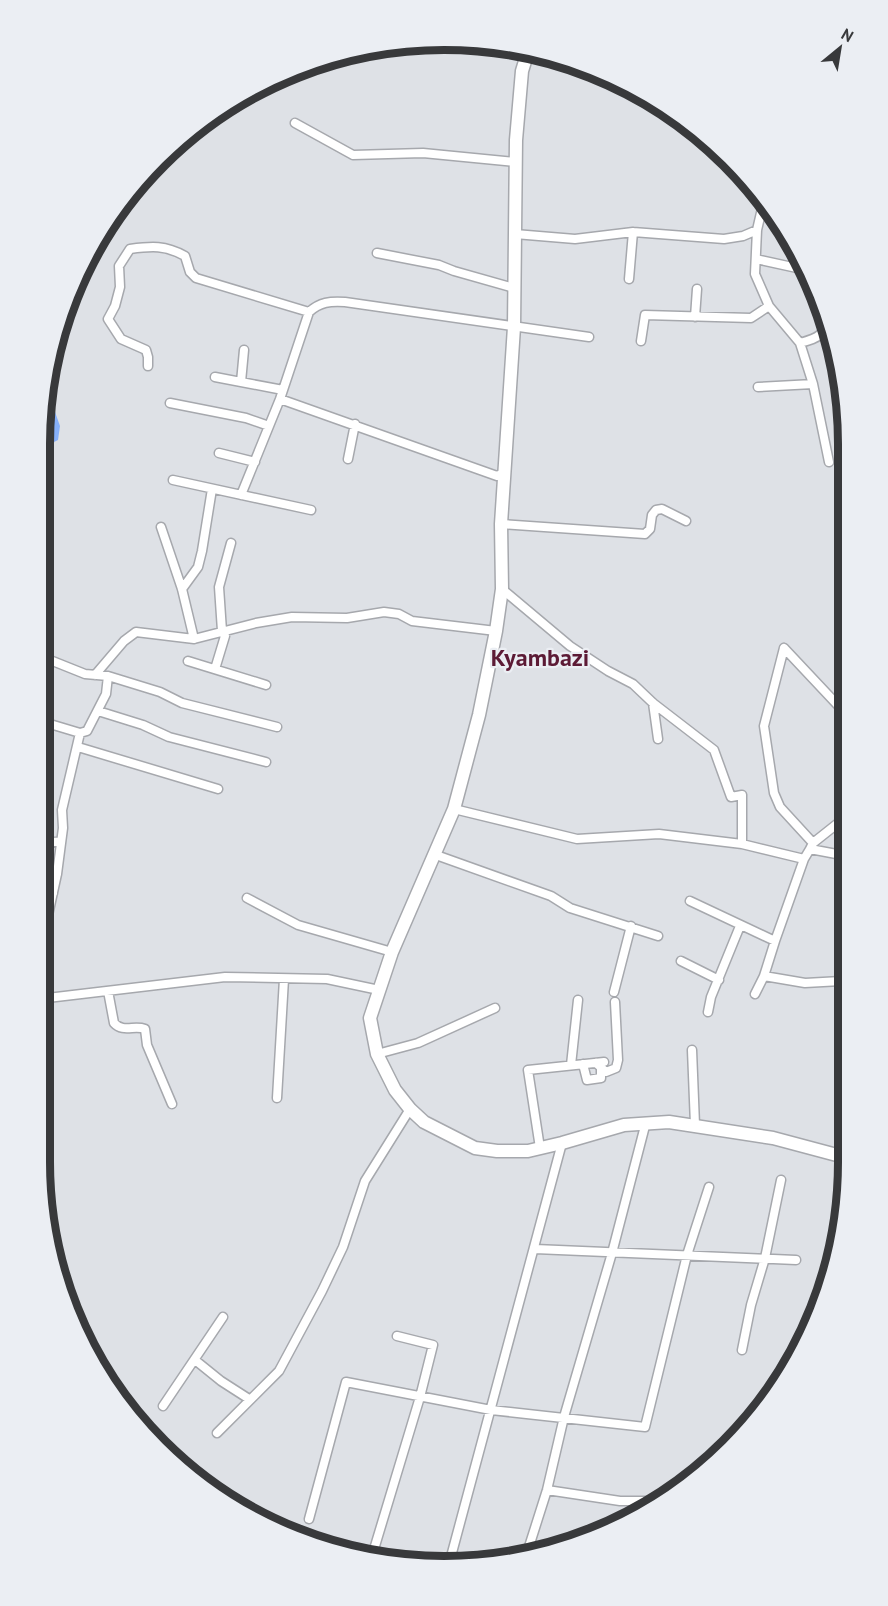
<svg xmlns="http://www.w3.org/2000/svg" width="888" height="1606" font-family="'PT Sans',sans-serif">
<style>
.green{fill:#86b0fa}
.lines{fill:none;stroke-linecap:round;stroke-linejoin:round}
.street-casing{stroke:#a6a8ad;stroke-width:11}
.secondary-casing{stroke:#a6a8ad;stroke-width:15}
.street{stroke:#fff;stroke-width:8}
.secondary{stroke:#fff;stroke-width:12}
.labels{text-anchor:middle;stroke-width:4.5;stroke-linejoin:round;paint-order:stroke}
.quarter-label{font-size:24px;font-weight:bold;fill:#5c1a35;stroke:#ebeef3}
.rim{fill:none;stroke:#38393b;stroke-width:8}
</style>
<rect width="100%" height="100%" fill="#dee1e6"/>
<path class="green" d="M 45,384 L 60,426 L 58,440 L 40,449 L 40,418 Z"/>
<g class="lines">
<defs>
<path id="street" d="M 522,48 L 528,55
M 295,123 L 353,155 L 423,153 L 516,162
M 764,200 L 757,230 L 755,274 L 769,306 L 800,343 L 813,384 L 829,462
M 515,234 L 575,239 L 633,232 L 724,239 L 743,236 L 757,230
M 377,253 L 439,265 L 454,271 L 514,288
M 756,259 L 806,270
M 629,279 L 633,232
M 695,317 L 697,289
M 641,341 L 645,315 L 751,318 L 769,306
M 800,343 C 821,337 823,336 828,314
M 148,366 L 148,357 L 146,350 L 121,339 L 108,319 L 115,306 L 120,287 L 119,266 L 130,249 C 152,246 165,245 185,256 L 190,272 L 196,278 L 309,312
M 215,377 L 283,390
M 241,382 L 244,350
M 758,387 L 813,384
M 280,399 L 497,476 L 504,473
M 170,403 L 246,418 L 269,426
M 219,453 L 255,462
M 348,459 L 355,424
M 173,480 L 311,510
M 241,495 L 280,399 L 309,312 C 320,302 330,301 345,302 L 589,337
M 501,524 L 645,534 L 650,529 L 652,515 L 656,510 L 662,509 L 686,521
M 161,527 L 182,589 L 194,639
M 182,589 L 198,567 L 202,551 L 212,489
M 502,589 L 570,646 L 608,671 L 633,684 L 653,703 L 714,750 L 731,797 L 742,795 L 742,844
M 784,648 L 764,726 L 774,793 L 780,807 L 813,843 L 810,849
M 784,648 L 847,715
M 40,656 L 85,674 L 108,676 L 160,692 L 182,703 L 277,727
M 188,661 L 266,685
M 215,669 L 225,636 L 222,631 L 219,587 L 231,543
M 95,675 L 124,641 L 136,632 L 194,639 L 256,623 L 292,617 L 347,618 L 384,612 L 399,614 L 412,621 L 496,631
M 653,703 L 658,739
M 98,711 L 143,725 L 169,737 L 266,762
M 40,721 L 80,733 L 87,731 L 106,694 L 108,676
M 78,747 L 218,789
M 454,809 L 577,839 L 659,834 L 742,844 L 804,859
M 813,843 L 847,816
M 39,844 L 61,841
M 436,855 L 551,896 L 570,908 L 658,936
M 39,876 L 57,874
M 39,895 L 53,893
M 247,898 L 298,925 L 392,952
M 690,901 L 775,941
M 681,961 L 719,980
M 39,966 L 41,947 L 57,874 L 63,828 L 62,810 L 80,733
M 764,976 L 805,983 L 841,981
M 108,991 L 114,1023 C 123,1033 134,1025 145,1029 L 147,1045 L 172,1104
M 614,992 L 631,926
M 755,994 L 764,976 L 775,941 L 804,859 L 810,849 L 847,856
M 39,999 L 225,977 L 327,979 L 379,990
M 708,1012 L 711,997 L 740,926
M 692,1050 L 695,1125
M 377,1054 L 418,1043 L 495,1008
M 583,1064 L 587,1080 L 601,1078 L 601,1067 L 596,1063 L 606,1072 L 616,1068 L 618,1060 L 615,1002
M 571,1065 L 578,1000
M 277,1098 L 284,979
M 540,1148 L 528,1070 L 604,1062
M 535,1249 L 796,1260
M 742,1350 L 751,1305 L 765,1258 L 781,1180
M 791,1357 L 799,1354
M 195,1360 L 221,1381 L 249,1399
M 163,1406 L 223,1317
M 217,1433 L 279,1371 L 322,1291 L 343,1247 L 365,1181 L 410,1109
M 547,1490 L 620,1501 L 655,1501
M 309,1519 L 346,1382 L 491,1410 L 645,1427 L 687,1255 L 709,1187
M 527,1553 L 547,1490 L 564,1417 L 612,1253 L 646,1122
M 372,1556 L 420,1397 L 433,1345 L 397,1336
M 449,1564 L 562,1143"/>
<path id="secondary" d="M 532,51 L 526,58 L 522,71 L 516,140 L 514,327 L 501,524 L 502,589 L 496,631 L 479,715 L 454,809 L 392,952 L 370,1018 L 377,1054 L 395,1090 L 410,1109 L 424,1122 L 475,1148 L 497,1151 L 528,1151 L 562,1143 L 624,1125 L 669,1122 L 773,1138 L 848,1158"/>
</defs>
<use href="#street" class="street-casing"/>
<use href="#secondary" class="secondary-casing"/>
<use href="#street" class="street"/>
<use href="#secondary" class="secondary"/>
</g>
<g class="labels">
<g class="quarter-label">
<text x="540" y="666">Kyambazi</text>
</g>
</g>
<path d="M0 0H888V1606H0ZM444 50H444A394 394 0 0 1 838 444V1162A394 394 0 0 1 444 1556H444A394 394 0 0 1 50 1162V444A394 394 0 0 1 444 50Z" fill="#ebeef3" fill-rule="evenodd"/>
<path class="rim" d="M444 50H444A394 394 0 0 1 838 444V1162A394 394 0 0 1 444 1556H444A394 394 0 0 1 50 1162V444A394 394 0 0 1 444 50Z"/>
<g transform="translate(840 48) rotate(30)" stroke="#ebeef3" stroke-width="4.5" paint-order="stroke">
<path d="M0-4.5L10 22L0 15L-10 22Z" fill="#38393b"/>
<text y="-9" font-size="16" font-weight="bold" text-anchor="middle" fill="#38393b">N</text>
</g>
</svg>
